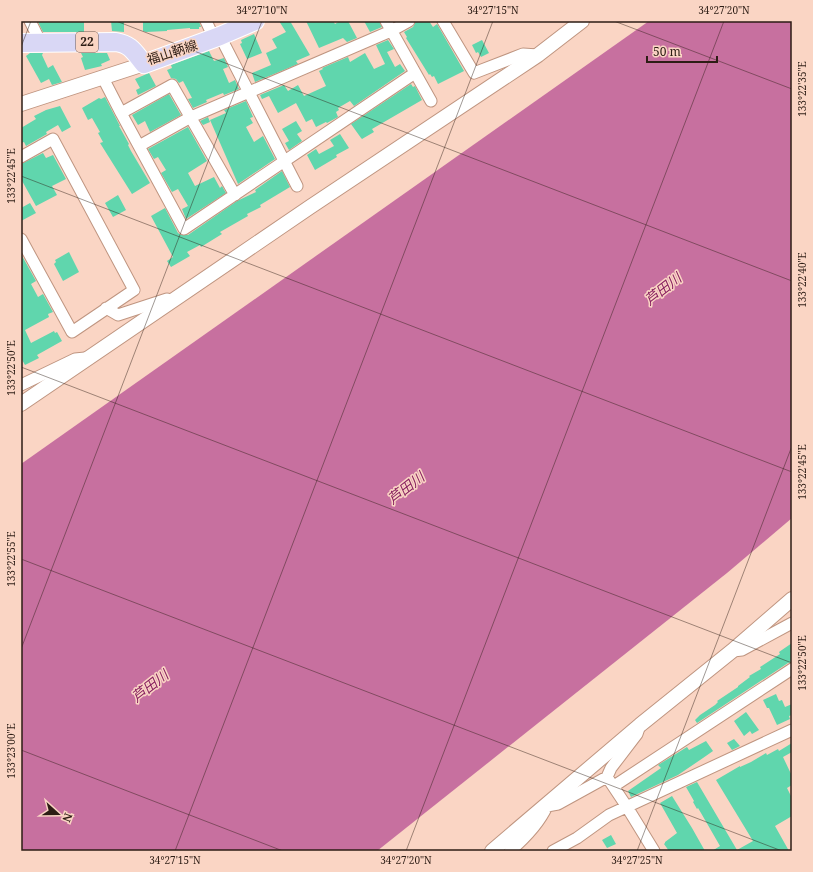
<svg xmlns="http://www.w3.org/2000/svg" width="813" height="872" font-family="'Noto Serif','Noto Sans JP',serif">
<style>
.water{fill:#c7709f}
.building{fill:#60d6ad}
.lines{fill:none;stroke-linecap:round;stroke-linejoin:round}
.minor-casing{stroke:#bf9580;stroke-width:13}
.tertiary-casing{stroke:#bf9580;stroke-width:16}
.primary-casing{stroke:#fff;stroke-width:20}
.minor{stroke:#fff;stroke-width:11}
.tertiary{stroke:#fff;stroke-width:14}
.primary{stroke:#d9d7f5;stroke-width:18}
.ticks{fill:none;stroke:#2d1d15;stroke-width:1;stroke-opacity:0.45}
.labels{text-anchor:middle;stroke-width:3;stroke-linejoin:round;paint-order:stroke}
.shield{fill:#fad5c4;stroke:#6a544a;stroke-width:1}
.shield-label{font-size:12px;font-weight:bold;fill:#2d1d15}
.street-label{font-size:13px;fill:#2d1d15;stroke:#fad5c4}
.water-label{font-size:14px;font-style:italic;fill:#882060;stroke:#fad5c4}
.neatline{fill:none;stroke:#2d1d15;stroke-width:1.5}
.ticks-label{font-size:10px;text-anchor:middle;fill:#2d1d15}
</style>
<rect width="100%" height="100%" fill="#fad5c4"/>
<path class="water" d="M 649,21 L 792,21 L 792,518 L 727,573 L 377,851 L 21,851 L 21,464 Z"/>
<path class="building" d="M 40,21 L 84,21 L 84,32 L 43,32 L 38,22 Z
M 111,21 L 124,21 L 124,32 L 112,31 Z
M 143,21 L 199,21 L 201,27 L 199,27 L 199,29 L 190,29 L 190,28 L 167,30 L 167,31 L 146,32 L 143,31 Z
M 279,21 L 290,21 L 310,55 L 296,61 L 298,64 L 255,82 L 252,73 L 271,65 L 266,53 L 277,48 L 272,39 L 286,32 Z
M 306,21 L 333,21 L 335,24 L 340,21 L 348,21 L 357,38 L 347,42 L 343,38 L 319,48 Z
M 364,21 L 379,21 L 382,27 L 370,32 Z
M 416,21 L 429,21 L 433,27 L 437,24 L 464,71 L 438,84 L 434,76 L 432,77 L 430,74 L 429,75 L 406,38 L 407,37 L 404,32 L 413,27 Z
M 254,34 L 262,53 L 247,59 L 240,44 L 242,43 L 241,40 Z
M 388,40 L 394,49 L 387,52 L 395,67 L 400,64 L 405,71 L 354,106 L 350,101 L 338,108 L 339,110 L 336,112 L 338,117 L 327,123 L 326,122 L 316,127 L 312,119 L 306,122 L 296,103 L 278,113 L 269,96 L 262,99 L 260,95 L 284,85 L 288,91 L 298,85 L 304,96 L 326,86 L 319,71 L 323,69 L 322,68 L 348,57 L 350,62 L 365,53 L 374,69 L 385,64 L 376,45 Z
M 482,40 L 489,53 L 481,57 L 478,52 L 476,53 L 472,45 Z
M 209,51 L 214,61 L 224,58 L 228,67 L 223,69 L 229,83 L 235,80 L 239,89 L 224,95 L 223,93 L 206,100 L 207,102 L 193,108 L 188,99 L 192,98 L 183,81 L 179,83 L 176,79 L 171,78 L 167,70 L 172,68 L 171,65 Z
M 30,53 L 43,53 L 42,55 L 48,68 L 53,65 L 62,82 L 52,85 L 49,79 L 41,83 L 26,56 Z
M 81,53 L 107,53 L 110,60 L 101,64 L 102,66 L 85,70 L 81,58 L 83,57 Z
M 149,73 L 156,86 L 138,95 L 136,90 L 140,88 L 135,79 Z
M 411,84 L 413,87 L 415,86 L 422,100 L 372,129 L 374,132 L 362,139 L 361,138 L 351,124 Z
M 169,94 L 181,115 L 150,132 L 145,121 L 138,125 L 132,115 Z
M 105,97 L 120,126 L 119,126 L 129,144 L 128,145 L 131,151 L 150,183 L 132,194 L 100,143 L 103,142 L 98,133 L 100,132 L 92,118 L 88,120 L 82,108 L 99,98 L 101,99 Z
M 246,101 L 253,117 L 250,118 L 253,123 L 246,127 L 254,142 L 263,136 L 275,159 L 238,184 L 210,120 L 226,113 L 224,110 Z
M 60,106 L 71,127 L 62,132 L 58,125 L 46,132 L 47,134 L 26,146 L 24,142 L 21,143 L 21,128 L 36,119 L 34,116 L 46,110 Z
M 208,117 L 210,122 L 203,125 L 200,121 Z
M 296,121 L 302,131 L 297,134 L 302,141 L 289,150 L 285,143 L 289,141 L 282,129 Z
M 188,127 L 207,161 L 188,173 L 195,186 L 214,177 L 220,188 L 222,186 L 226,193 L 186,219 L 182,209 L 188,206 L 178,189 L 172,192 L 161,173 L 166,170 L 158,157 L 154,159 L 148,149 Z
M 340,134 L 349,148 L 336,155 L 337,157 L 315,170 L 307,155 L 316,149 L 319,154 L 334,146 L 330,140 Z
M 43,153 L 46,158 L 53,155 L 66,179 L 52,186 L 57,195 L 36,206 L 21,179 L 21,164 Z
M 282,171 L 290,187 L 260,205 L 261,207 L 247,214 L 248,216 L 220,232 L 222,234 L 201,247 L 200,245 L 187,252 L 190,256 L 171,267 L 167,261 L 173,257 L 151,216 L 165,208 L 178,233 L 181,235 L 188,235 L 237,201 L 256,192 L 255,190 Z
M 118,195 L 126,210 L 113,217 L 105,203 Z
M 30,203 L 36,213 L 21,221 L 21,208 Z
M 69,252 L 79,272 L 63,281 L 54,264 L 56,262 L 55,260 Z
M 21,254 L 36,281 L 31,284 L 38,297 L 43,294 L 53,312 L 48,314 L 49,317 L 25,330 L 31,343 L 54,331 L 55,333 L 57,332 L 62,341 L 37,355 L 39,358 L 25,365 L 21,358 Z
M 792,643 L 792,662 L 788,663 L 697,723 L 695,720 L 700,715 L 715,705 L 718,702 L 717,701 L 738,687 L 738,686 L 750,677 L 749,676 L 761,669 L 760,667 L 777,656 L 780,654 L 779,652 Z
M 776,694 L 779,701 L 782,700 L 785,707 L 792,704 L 792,715 L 789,716 L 790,719 L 777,725 L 769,708 L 767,708 L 763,700 Z
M 746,712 L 759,730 L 752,734 L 750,731 L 744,736 L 734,721 Z
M 734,739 L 740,746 L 732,750 L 727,743 Z
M 706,741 L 713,751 L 703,758 L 678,775 L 631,797 L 628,791 L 661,768 L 658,765 L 687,747 L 689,750 Z
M 792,743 L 792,752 L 783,757 L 792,776 L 792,785 L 787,788 L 792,798 L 792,816 L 775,826 L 789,851 L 712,851 L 720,846 L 701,813 L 698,808 L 697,809 L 693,802 L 694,801 L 686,787 L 697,782 L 737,850 L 753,841 L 716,780 L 740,766 L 740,767 L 751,762 L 766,753 L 767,755 L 778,749 L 779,751 Z
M 672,796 L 692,828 L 705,851 L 669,851 L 664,844 L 665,843 L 665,842 L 677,833 L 660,803 Z
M 611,835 L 616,844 L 607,848 L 602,840 Z"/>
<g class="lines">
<defs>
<path id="minor" d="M 30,21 L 41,43
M 206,21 L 214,38
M 386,21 L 431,101
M 443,21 L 474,73 L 523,54 L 538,55
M 220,36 L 297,186
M 103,78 L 121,113 L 184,229 L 415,73
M 121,113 L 172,85 L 235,195
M 139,146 L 191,117 L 391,31 L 409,21
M 21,157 L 53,139 L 134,290 L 72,332 L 21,239
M 106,308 L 118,315 L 167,299 L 173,301
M 21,385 L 75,359 L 85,358
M 733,651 L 742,650 L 792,623
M 607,777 L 611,768 L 637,734 L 639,728
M 614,786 L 792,669
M 510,851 C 525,838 539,824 547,806 L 558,804 L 607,777 L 627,807 L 654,851
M 553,851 L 577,838 L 609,815 L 792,730"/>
<path id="tertiary" d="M 21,104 L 144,64
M 21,404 L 310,207 L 538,55 L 582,21
M 492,851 L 640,725 L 732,651 L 792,599"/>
<path id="primary" d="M 21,43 L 116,42 C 132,45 134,52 144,64 L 220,36 L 255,21"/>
</defs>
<use href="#minor" class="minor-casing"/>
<use href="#tertiary" class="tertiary-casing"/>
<use href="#primary" class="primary-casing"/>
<use href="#minor" class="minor"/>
<use href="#tertiary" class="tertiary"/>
<use href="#primary" class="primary"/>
</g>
<path class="ticks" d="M 116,21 L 792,281M 614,21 L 792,89M 21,47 L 31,21M 21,176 L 792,472M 21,367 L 792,663M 21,559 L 782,851M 21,649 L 262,21M 21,750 L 283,851M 175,851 L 493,21M 406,851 L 724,21M 637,851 L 792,446"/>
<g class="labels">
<rect class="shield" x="76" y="32" width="22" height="20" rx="3"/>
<g class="shield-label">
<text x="87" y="46">22</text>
</g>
<g class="street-label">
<text transform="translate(172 52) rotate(-18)" y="5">福山鞆線</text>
</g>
<g class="water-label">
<text transform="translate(663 289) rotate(-38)" y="5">芦田川</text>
<text transform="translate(406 488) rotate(-38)" y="5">芦田川</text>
<text transform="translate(150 686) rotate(-38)" y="5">芦田川</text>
</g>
</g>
<rect width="813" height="872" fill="none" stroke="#fad5c4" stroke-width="44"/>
<g transform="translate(58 814) rotate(111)" stroke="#fad5c4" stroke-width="3" paint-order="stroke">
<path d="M0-3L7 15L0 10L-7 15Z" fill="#2d1d15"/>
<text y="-6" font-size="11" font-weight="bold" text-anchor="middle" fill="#2d1d15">N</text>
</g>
<path d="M647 56v6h70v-6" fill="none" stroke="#2d1d15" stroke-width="2"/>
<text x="653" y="56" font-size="12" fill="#2d1d15" stroke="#fad5c4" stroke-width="3" paint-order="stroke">50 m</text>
<rect x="22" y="22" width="769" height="828" class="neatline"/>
<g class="ticks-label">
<text x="262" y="14">34°27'10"N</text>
<text x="493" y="14">34°27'15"N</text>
<text x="724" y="14">34°27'20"N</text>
<text transform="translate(802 89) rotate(-90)" y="4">133°22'35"E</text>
<text transform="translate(11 176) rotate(-90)" y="4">133°22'45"E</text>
<text transform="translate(802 280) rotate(-90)" y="4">133°22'40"E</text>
<text transform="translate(11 368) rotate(-90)" y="4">133°22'50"E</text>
<text transform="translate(802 472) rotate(-90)" y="4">133°22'45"E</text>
<text transform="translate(11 559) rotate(-90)" y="4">133°22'55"E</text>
<text transform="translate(802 663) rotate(-90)" y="4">133°22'50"E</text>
<text transform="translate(11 751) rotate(-90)" y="4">133°23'00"E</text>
<text x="175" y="864">34°27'15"N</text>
<text x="406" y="864">34°27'20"N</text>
<text x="637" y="864">34°27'25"N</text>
</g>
</svg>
